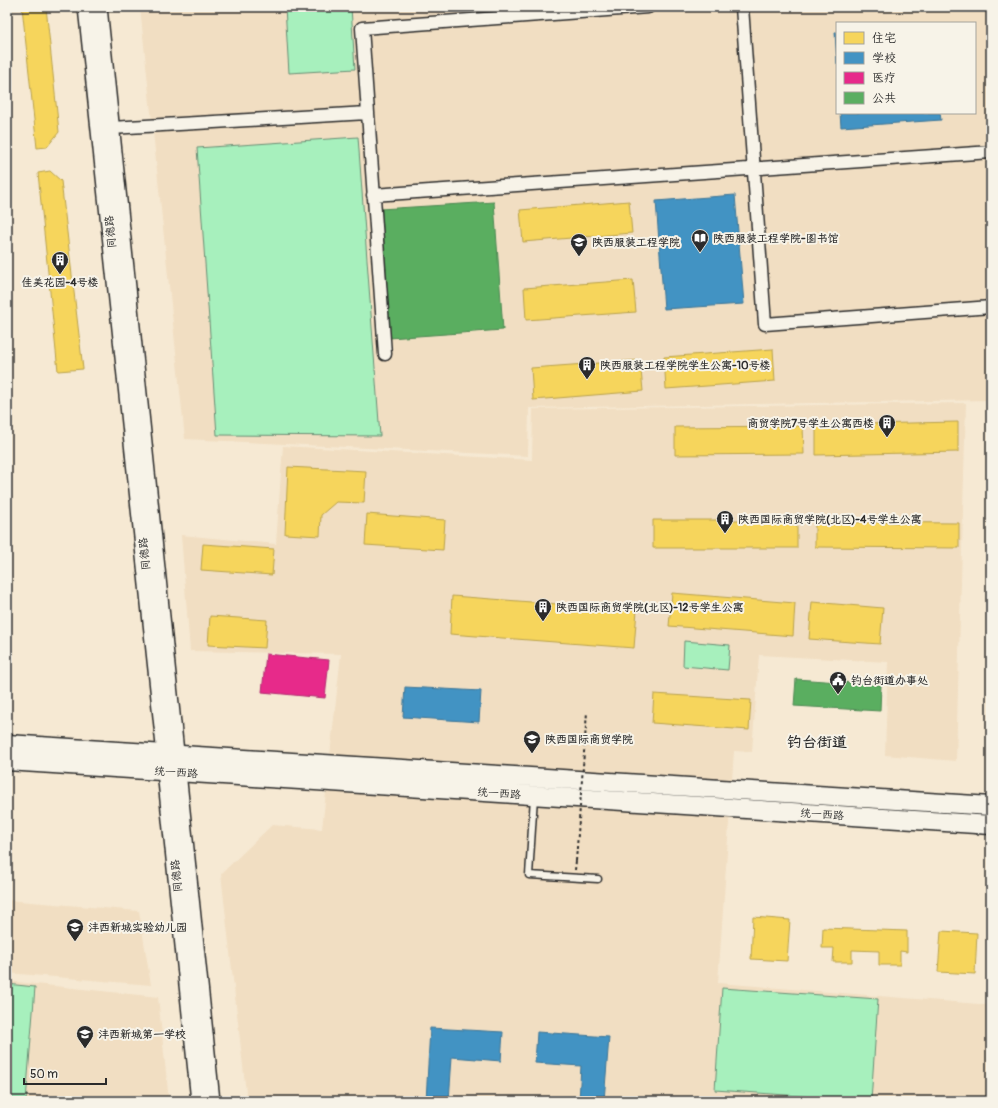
<svg xmlns="http://www.w3.org/2000/svg" width="998" height="1108" font-family="Pangolin,'LXGW WenKai TC',sans-serif">
<style>
.built{fill:#f1dec2;fill-rule:evenodd}
.green{fill:#a7f0bd;stroke:#698e74}
.homes{fill:#f6d55c;stroke:#b9a24d}
.schools{fill:#4393c3;stroke:#3c7495}
.health{fill:#e7298a;stroke:#af2a6e}
.public{fill:#5aae61;stroke:#4c8751}
.lines{fill:none;stroke-linecap:round;stroke-linejoin:round}
.service-casing{stroke:#2b2b2b;stroke-width:9}
.minor-casing{stroke:#2b2b2b;stroke-width:15}
.tertiary-casing{stroke:#2b2b2b;stroke-width:18}
.primary-casing{stroke:#2b2b2b;stroke-width:21}
.path{stroke:#2b2b2b;stroke-width:2;stroke-dasharray:3 3;stroke-linecap:butt}
.service{stroke:#f7f3e8;stroke-width:6}
.minor{stroke:#f7f3e8;stroke-width:12}
.tertiary{stroke:#f7f3e8;stroke-width:15}
.primary{stroke:#f7f3e8;stroke-width:18}
.path-bridge{stroke:#2b2b2b;stroke-width:2;stroke-dasharray:3 3;stroke-linecap:butt}
.labels{text-anchor:middle;stroke-width:4;stroke-linejoin:round;paint-order:stroke}
.street-label{font-size:11px;fill:#2b2b2b;stroke:#f7f3e8}
.poi-label{font-size:11px;font-weight:bold;fill:#2b2b2b;stroke:#f7f3e8;text-anchor:start}
.district-label{font-size:15px;font-weight:bold;fill:#2b2b2b;stroke:#f7f3e8}
</style>
<rect width="100%" height="100%" fill="#f6e9d3"/>
<filter id="ink" filterUnits="userSpaceOnUse"><feTurbulence type="fractalNoise" baseFrequency=".025" numOctaves="2"/><feDisplacementMap in="SourceGraphic" scale="8" xChannelSelector="R" yChannelSelector="G"/><feConvolveMatrix kernelMatrix="1 2 1 2 8 2 1 2 1" color-interpolation-filters="sRGB"/></filter>
<g filter="url(#ink)">
<path class="built" d="M 140,7 L 991,7 L 991,400 L 529,408 L 528,456 L 185,439 ZM 837,23 L 975,23 L 975,113 L 837,113 Z
M 966,403 L 956,761 L 885,755 L 888,662 L 759,655 L 752,752 L 734,751 L 718,983 L 991,1005 L 991,1101 L 247,1101 L 221,874 L 272,825 L 322,829 L 341,654 L 190,651 L 181,535 L 276,544 L 283,446 L 532,460 L 533,409 Z
M 7,900 L 139,911 L 151,985 L 7,973 Z
M 7,981 L 158,997 L 169,1101 L 7,1101 Z"/>
<path class="green" d="M 285,7 L 351,7 L 355,69 L 289,73 Z
M 358,137 L 380,436 L 217,435 L 197,148 Z
M 684,641 L 730,645 L 728,670 L 683,666 Z
M 7,984 L 35,987 L 26,1101 L 7,1101 Z
M 722,988 L 878,999 L 871,1101 L 715,1090 Z"/>
<path class="homes" d="M 22,7 L 46,7 L 59,132 L 47,147 L 37,148 Z
M 50,171 L 61,181 L 83,369 L 58,371 L 38,173 Z
M 629,201 L 632,233 L 523,242 L 520,210 Z
M 633,280 L 636,312 L 526,320 L 524,288 Z
M 773,349 L 775,381 L 666,389 L 664,357 Z
M 640,360 L 643,391 L 533,400 L 531,368 Z
M 958,422 L 958,452 L 816,455 L 816,425 Z
M 803,426 L 804,454 L 675,455 L 675,427 Z
M 288,467 L 366,471 L 364,503 L 336,502 L 321,515 L 320,536 L 285,534 Z
M 367,514 L 445,520 L 443,550 L 365,545 Z
M 653,520 L 797,520 L 797,548 L 653,548 Z
M 815,522 L 959,523 L 959,548 L 815,547 Z
M 203,544 L 274,549 L 272,575 L 201,570 Z
M 672,593 L 795,603 L 793,636 L 669,626 Z
M 452,596 L 637,610 L 634,648 L 450,634 Z
M 812,602 L 883,608 L 880,644 L 809,639 Z
M 210,616 L 267,620 L 265,648 L 208,645 Z
M 654,694 L 751,700 L 749,730 L 652,723 Z
M 753,917 L 790,920 L 787,961 L 751,959 Z
M 823,928 L 907,931 L 907,952 L 900,951 L 900,965 L 879,965 L 879,951 L 852,950 L 852,962 L 833,962 L 834,948 L 822,948 Z
M 941,931 L 977,933 L 975,974 L 938,972 Z"/>
<path class="schools" d="M 835,32 L 837,32 L 837,64 Z
M 840,113 L 940,113 L 941,120 L 841,127 Z
M 735,195 L 744,304 L 664,309 L 656,201 Z
M 405,687 L 481,691 L 479,722 L 403,717 Z
M 430,1028 L 503,1032 L 501,1061 L 452,1057 L 449,1101 L 426,1101 Z
M 537,1032 L 609,1037 L 604,1101 L 579,1101 L 581,1066 L 535,1063 Z"/>
<path class="health" d="M 266,654 L 329,660 L 325,698 L 262,692 Z"/>
<path class="public" d="M 494,202 L 503,330 L 389,338 L 380,209 Z
M 796,679 L 881,685 L 880,711 L 794,706 Z"/>
<g class="lines">
<defs>
<path id="service" d="M 534,797 L 529,875 L 598,879"/>
<path id="minor" d="M 742,7 L 765,324 L 991,307
M 111,128 L 367,113
M 373,195 L 991,152
M 385,354 L 362,28 L 648,7"/>
<path id="tertiary" d="M 86,7 L 165,755 L 165,771 L 199,1101
M 99,7 L 212,1101"/>
<path id="primary" d="M 7,744 L 991,806
M 7,761 L 991,825"/>
</defs>
<use href="#service" class="service-casing"/>
<use href="#minor" class="minor-casing"/>
<use href="#tertiary" class="tertiary-casing"/>
<use href="#primary" class="primary-casing"/>
<path class="path" d="M 575,870 L 576,861"/>
<use href="#service" class="service"/>
<use href="#minor" class="minor"/>
<use href="#tertiary" class="tertiary"/>
<use href="#primary" class="primary"/>
<path class="path-bridge" d="M 576,861 L 587,712"/>
</g>
</g>
<defs>
<symbol id="library-pin" viewBox="-11 -11 22 30"><path d="M0 17L-7.5 6A9.5 9.5 0 1 1 7.5 6Z" fill="#2b2b2b" stroke="#f7f3e8"/><path d="M-6-4Q-3-5.5-.7-3.5V5Q-3 3-6 4ZM6-4Q3-5.5 .7-3.5V5Q3 3 6 4Z" fill="#fff"/></symbol>
<symbol id="university-pin" viewBox="-11 -11 22 30"><path d="M0 17L-7.5 6A9.5 9.5 0 1 1 7.5 6Z" fill="#2b2b2b" stroke="#f7f3e8"/><path d="M0-5L7-2L0 1L-7-2ZM-4 1L0 2.5L4 1V4Q0 6-4 4Z" fill="#fff"/></symbol>
<symbol id="building-pin" viewBox="-11 -11 22 30"><path d="M0 17L-7.5 6A9.5 9.5 0 1 1 7.5 6Z" fill="#2b2b2b" stroke="#f7f3e8"/><path d="M-4-6H4V6H1V3H-1V6H-4ZM-2.5-4.3h1.7v1.8h-1.7ZM.8-4.3h1.7v1.8H.8ZM-2.5-1h1.7V.8h-1.7ZM.8-1h1.7V.8H.8Z" fill="#fff"/></symbol>
<symbol id="civic-pin" viewBox="-11 -11 22 30"><path d="M0 17L-7.5 6A9.5 9.5 0 1 1 7.5 6Z" fill="#2b2b2b" stroke="#f7f3e8"/><path d="M-.6-6.5H3V-4.5H.6V-3L4-1V1h2V6H-6V1h2V-1L-.6-3ZM-1.2 2.5V6h2.4V2.5Z" fill="#fff"/></symbol>
<symbol id="school-pin" viewBox="-11 -11 22 30"><path d="M0 17L-7.5 6A9.5 9.5 0 1 1 7.5 6Z" fill="#2b2b2b" stroke="#f7f3e8"/><path d="M0-5L7-2L0 1L-7-2ZM-4 1L0 2.5L4 1V4Q0 6-4 4Z" fill="#fff"/></symbol>
</defs>
<g fill-rule="evenodd">
<use href="#library-pin" x="690" y="228" width="20" height="27"/>
<use href="#university-pin" x="569" y="232" width="20" height="27"/>
<use href="#building-pin" x="50" y="250" width="20" height="27"/>
<use href="#building-pin" x="577" y="355" width="20" height="27"/>
<use href="#building-pin" x="877" y="413" width="20" height="27"/>
<use href="#building-pin" x="715" y="509" width="20" height="27"/>
<use href="#building-pin" x="533" y="597" width="20" height="27"/>
<use href="#civic-pin" x="828" y="670" width="20" height="27"/>
<use href="#university-pin" x="522" y="729" width="20" height="27"/>
<use href="#school-pin" x="65" y="917" width="20" height="27"/>
<use href="#school-pin" x="75" y="1024" width="20" height="27"/>
</g>
<g class="labels">
<g class="street-label">
<text transform="translate(110 232) rotate(-96)" y="4">同德路</text>
<text transform="translate(144 554) rotate(-96)" y="4">同德路</text>
<text transform="translate(176 772) rotate(4)" y="4">统一西路</text>
<text transform="translate(499 793) rotate(4)" y="4">统一西路</text>
<text transform="translate(822 814) rotate(4)" y="4">统一西路</text>
<text transform="translate(176 876) rotate(-96)" y="4">同德路</text>
</g>
<g class="poi-label">
<text x="713" y="242">陕西服装工程学院-图书馆</text>
<text x="592" y="246">陕西服装工程学院</text>
<text x="60" y="286" text-anchor="middle">佳美花园-4号楼</text>
<text x="600" y="369">陕西服装工程学院学生公寓-10号楼</text>
<text x="874" y="427" text-anchor="end">商贸学院7号学生公寓西楼</text>
<text x="738" y="523">陕西国际商贸学院(北区)-4号学生公寓</text>
<text x="556" y="611">陕西国际商贸学院(北区)-12号学生公寓</text>
<text x="851" y="684">钓台街道办事处</text>
<text x="545" y="743">陕西国际商贸学院</text>
<text x="88" y="931">沣西新城实验幼儿园</text>
<text x="98" y="1038">沣西新城第一学校</text>
</g>
<g class="district-label">
<text x="817" y="747">钓台街道</text>
</g>
</g>
<rect width="998" height="1108" fill="none" stroke="#f7f3e8" stroke-width="24"/>
<rect x="12" y="12" width="974" height="1084" fill="none" stroke="#2b2b2b" stroke-width="1.5" filter="url(#ink)"/>
<rect x="836" y="22" width="140" height="92" fill="#f7f3e8" stroke="#a5a39c"/>
<rect x="844" y="32" width="20" height="12" fill="#f6d55c" stroke="#a5a39c"/>
<text x="872" y="42" font-size="12" fill="#2b2b2b">住宅</text>
<rect x="844" y="52" width="20" height="12" fill="#4393c3" stroke="#a5a39c"/>
<text x="872" y="62" font-size="12" fill="#2b2b2b">学校</text>
<rect x="844" y="72" width="20" height="12" fill="#e7298a" stroke="#a5a39c"/>
<text x="872" y="82" font-size="12" fill="#2b2b2b">医疗</text>
<rect x="844" y="92" width="20" height="12" fill="#5aae61" stroke="#a5a39c"/>
<text x="872" y="102" font-size="12" fill="#2b2b2b">公共</text>
<path d="M24 1078v6h82v-6" fill="none" stroke="#2b2b2b" stroke-width="2"/>
<text x="30" y="1078" font-size="12" fill="#2b2b2b" stroke="#f7f3e8" stroke-width="3" paint-order="stroke">50 m</text>
</svg>
